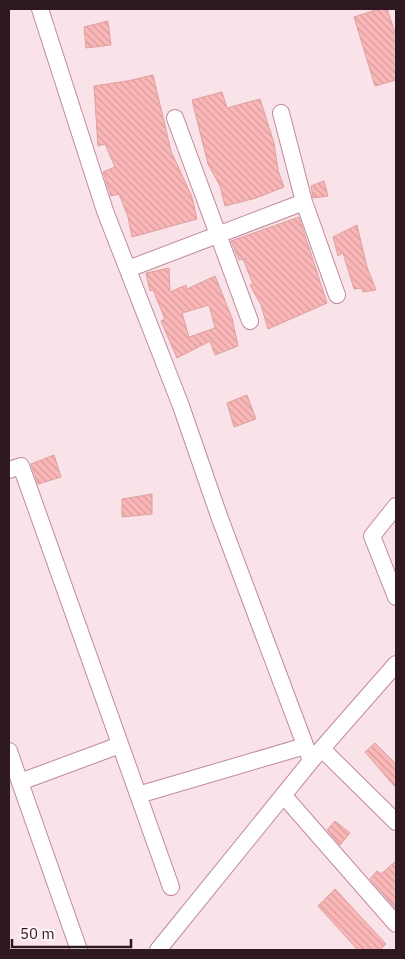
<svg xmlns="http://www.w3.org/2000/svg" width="405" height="959" font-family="'IBM Plex Sans',sans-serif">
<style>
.building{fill:url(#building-back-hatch);stroke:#dca1a1;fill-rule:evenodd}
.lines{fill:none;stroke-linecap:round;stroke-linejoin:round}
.street-casing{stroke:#c18a9b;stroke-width:18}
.street{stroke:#fff;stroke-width:16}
</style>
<defs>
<pattern id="building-back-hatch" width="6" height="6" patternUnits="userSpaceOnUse" patternTransform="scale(1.25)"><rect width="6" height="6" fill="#fbb6b7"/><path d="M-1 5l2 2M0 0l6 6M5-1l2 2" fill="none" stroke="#d79c9d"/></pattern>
</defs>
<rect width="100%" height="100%" fill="#fae2e9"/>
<path class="building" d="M 379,9 L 387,9 L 396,35 L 396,80 L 375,86 L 354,17 Z
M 108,21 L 111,45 L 86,48 L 84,27 Z
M 153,75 L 171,151 L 192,197 L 197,219 L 132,237 L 128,217 L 119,194 L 111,196 L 103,172 L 115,167 L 105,144 L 98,146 L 94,86 L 127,81 Z
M 222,92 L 227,108 L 260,99 L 274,143 L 278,170 L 284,187 L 256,198 L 225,206 L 220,186 L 208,164 L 192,100 Z
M 324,181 L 328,196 L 313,198 L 311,186 Z
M 299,217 L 327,303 L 268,329 L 261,305 L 250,285 L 253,284 L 243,259 L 239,260 L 231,241 Z
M 357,225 L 367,267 L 376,290 L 363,292 L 361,288 L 354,289 L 343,253 L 338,256 L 333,237 Z
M 169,268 L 170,292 L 186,285 L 187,289 L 215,276 L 232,318 L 238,346 L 215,355 L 210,341 L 177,358 L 161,321 L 165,319 L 153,290 L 150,291 L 146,273 ZM 209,305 L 215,328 L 189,337 L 182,313 Z
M 247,395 L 256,419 L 234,427 L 227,403 Z
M 54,455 L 61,477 L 38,484 L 31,464 Z
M 152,494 L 152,514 L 122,517 L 122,499 Z
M 375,743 L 396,764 L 396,788 L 365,752 Z
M 335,821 L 350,833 L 340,845 L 327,830 Z
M 396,861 L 396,909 L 370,879 L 377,871 L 381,874 Z
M 335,889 L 386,944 L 380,950 L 358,950 L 318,906 Z"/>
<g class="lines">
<defs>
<path id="street" d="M 40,9 L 105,211 L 181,406 L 219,516 L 311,761
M 281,113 L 304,202 L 337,295
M 175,118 L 250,321
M 128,269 L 304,202
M 9,470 L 21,466 L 171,887
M 396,506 L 372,536 L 396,597
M 322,749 L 396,822
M 9,751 L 79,950
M 20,782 L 120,745
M 138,795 L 305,746
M 284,796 L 396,924
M 158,950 L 311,761 L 396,664"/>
</defs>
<use href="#street" class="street-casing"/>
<use href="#street" class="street"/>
</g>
<rect width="405" height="959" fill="none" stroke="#2e1920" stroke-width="20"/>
<path d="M12 939v8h119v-8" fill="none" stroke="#2e1920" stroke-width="2.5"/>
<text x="20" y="939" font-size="15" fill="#2e1920" stroke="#fff3f6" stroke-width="4" paint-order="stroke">50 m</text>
</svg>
